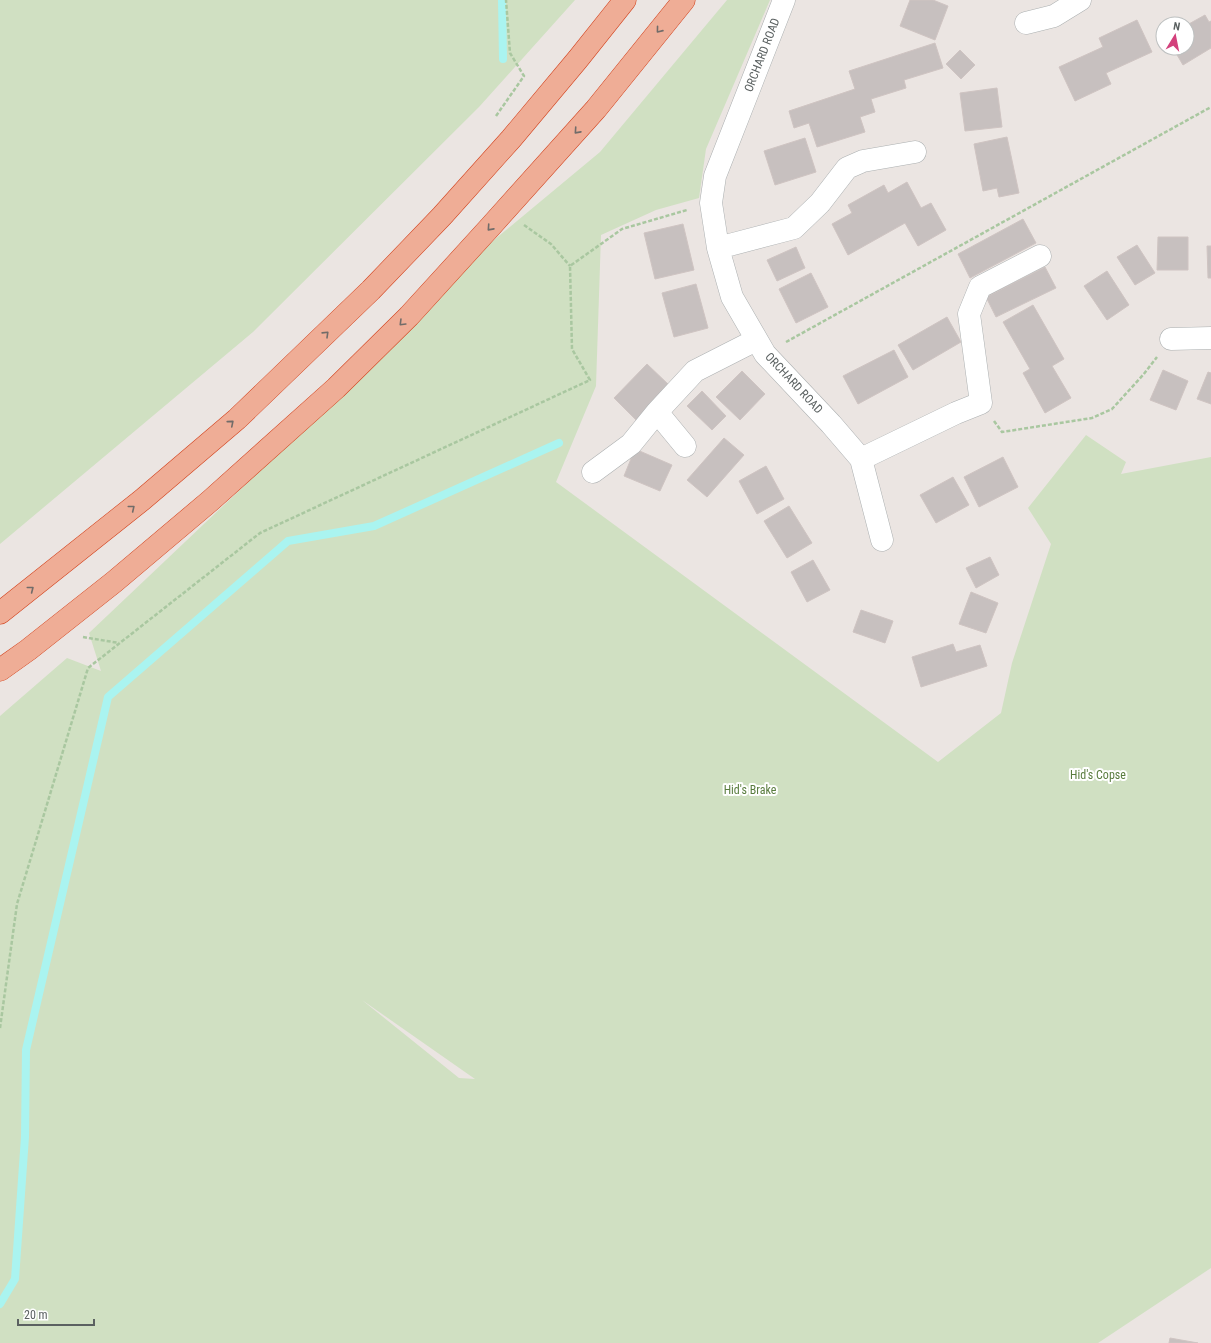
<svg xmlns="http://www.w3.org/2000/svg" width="1211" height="1343" font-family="'Roboto Condensed',sans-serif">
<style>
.green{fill:#d0e0c2;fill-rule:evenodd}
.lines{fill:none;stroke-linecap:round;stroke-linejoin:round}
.stream{stroke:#aaf4f0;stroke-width:8}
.building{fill:#c7c0bf;stroke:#cfc4c2}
.minor-casing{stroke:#acb0b1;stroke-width:23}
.highway-casing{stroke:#d2411c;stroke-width:23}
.path{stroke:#a9c7a0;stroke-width:2.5;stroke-dasharray:4 2;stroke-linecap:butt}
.minor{stroke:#fff;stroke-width:22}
.highway{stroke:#efad96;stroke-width:22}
.oneway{stroke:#716c69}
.labels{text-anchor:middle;stroke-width:4;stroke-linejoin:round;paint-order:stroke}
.street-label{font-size:12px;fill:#5b6161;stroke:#fff}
.park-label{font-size:12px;fill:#597c3e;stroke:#fff}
</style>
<rect width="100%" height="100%" fill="#ebe5e2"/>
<path class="green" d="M 0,0 L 575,0 L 479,107 L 253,332 L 0,544 Z
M 727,0 L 770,0 L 706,149 L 699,198 L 656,210 L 601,235 L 596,386 L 556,482 L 938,762 L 1001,713 L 1012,663 L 1051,544 L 1028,508 L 1086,435 L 1126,462 L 1121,474 L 1211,457 L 1211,1268 L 1098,1343 L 0,1343 L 0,716 L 67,658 L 101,671 L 89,633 L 340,395 L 494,240 L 600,152 ZM 362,1000 L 475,1079 L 459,1078 Z"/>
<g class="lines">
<path class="stream" d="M 502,0 L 503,59
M 0,1304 L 15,1279 L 25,1137 L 26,1050 L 108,697 L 288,541 L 374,526 L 559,443"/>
</g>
<path class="building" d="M 910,0 L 933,0 L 948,6 L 935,40 L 900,26 Z
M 1205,15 L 1209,22 L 1211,21 L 1211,48 L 1183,65 L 1173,48 L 1187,48 L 1187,25 Z
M 1137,20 L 1152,52 L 1106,73 L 1111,84 L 1075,101 L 1059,67 L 1103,47 L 1099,38 Z
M 935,43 L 943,68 L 904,80 L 906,88 L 871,99 L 875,112 L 860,117 L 865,132 L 817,147 L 809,123 L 794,128 L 789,111 L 855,89 L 849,71 Z
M 960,50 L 975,65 L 961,79 L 946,64 Z
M 997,88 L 1002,127 L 965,131 L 960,93 Z
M 1007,137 L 1019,193 L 999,197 L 997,188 L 983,191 L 974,144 Z
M 805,138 L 816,172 L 775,185 L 764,151 Z
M 907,182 L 921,208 L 931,203 L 946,230 L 918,246 L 905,223 L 848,255 L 832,224 L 852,213 L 848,205 L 884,185 L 888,193 Z
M 1023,219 L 1036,243 L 970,278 L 958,254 Z
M 683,224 L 694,270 L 655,279 L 644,233 Z
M 1158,237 L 1188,237 L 1188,270 L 1157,270 Z
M 1137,245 L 1155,273 L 1135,285 L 1117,257 Z
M 1207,246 L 1211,246 L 1211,278 L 1208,278 Z
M 796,247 L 805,268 L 777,281 L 767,260 Z
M 1045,267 L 1056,288 L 996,317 L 986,297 Z
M 1107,271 L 1129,305 L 1107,320 L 1084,286 Z
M 811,273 L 828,307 L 796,323 L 779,289 Z
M 696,284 L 708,328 L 674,337 L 662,293 Z
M 1033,305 L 1064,359 L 1052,366 L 1071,398 L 1045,413 L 1023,373 L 1030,369 L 1003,322 Z
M 947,317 L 961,342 L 913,370 L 898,345 Z
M 894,350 L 908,377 L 858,404 L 843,376 Z
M 647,364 L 669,385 L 636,420 L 614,398 Z
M 1163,370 L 1188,381 L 1176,410 L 1150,400 Z
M 742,371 L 765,394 L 740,420 L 716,397 Z
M 1208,372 L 1211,373 L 1211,404 L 1197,399 Z
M 702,391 L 726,416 L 712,430 L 687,406 Z
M 724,438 L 744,455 L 707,497 L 687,480 Z
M 635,449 L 672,465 L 660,491 L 624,476 Z
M 1003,457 L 1018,487 L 979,507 L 964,477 Z
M 766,466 L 784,499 L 757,514 L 739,481 Z
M 953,477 L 969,505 L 936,523 L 920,495 Z
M 789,506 L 812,543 L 787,558 L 764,521 Z
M 990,557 L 999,575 L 976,588 L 966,568 Z
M 813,560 L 830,590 L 807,602 L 791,572 Z
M 971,592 L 998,603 L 986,633 L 959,624 Z
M 861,610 L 893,621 L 885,643 L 853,632 Z
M 953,644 L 956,652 L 980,645 L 987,666 L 921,687 L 912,657 Z
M 1170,1338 L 1198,1343 L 1169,1343 Z"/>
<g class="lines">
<defs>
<path id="minor" d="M 784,0 L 715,176 L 711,203 L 718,248 L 732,297 L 765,354 L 831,424 L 861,459 L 956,413 L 981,403 L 969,314 L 980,287 L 1040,256
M 1026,23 L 1054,16 L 1080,0
M 718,248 L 794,228 L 820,203 L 847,168 L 863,161 L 915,152
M 1171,339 L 1211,338
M 657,412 L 685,446
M 861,459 L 882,540
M 593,472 L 631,444 L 657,412 L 695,371 L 756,340"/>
<path id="highway" d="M 0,613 L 142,500 L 237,419 L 371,290 L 442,216 L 511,139 L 578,59 L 625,0
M 0,670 L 28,650 L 114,582 L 210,501 L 336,388 L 409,316 L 491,226 L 596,109 L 684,0"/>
</defs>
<use href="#minor" class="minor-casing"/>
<use href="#highway" class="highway-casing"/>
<path class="path" d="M 496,116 L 524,76 L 510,53 L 506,0
M 524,225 L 551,244 L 570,266
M 786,342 L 1211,107
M 994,421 L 1002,432 L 1092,418 L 1112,409 L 1143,375 L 1157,357
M 83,637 L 119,643
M 0,1028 L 17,904 L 88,668 L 260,533 L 590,380 L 572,349 L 570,266 L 622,229 L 687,210"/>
<use href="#minor" class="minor"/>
<use href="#highway" class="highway"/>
</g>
<defs><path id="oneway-chevron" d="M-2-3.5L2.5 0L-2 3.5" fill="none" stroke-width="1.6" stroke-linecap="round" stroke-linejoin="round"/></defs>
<g class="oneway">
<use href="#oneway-chevron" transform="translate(659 30) rotate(129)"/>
<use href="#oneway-chevron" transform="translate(577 131) rotate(132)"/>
<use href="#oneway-chevron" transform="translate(490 228) rotate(132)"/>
<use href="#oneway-chevron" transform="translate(402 323) rotate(135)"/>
<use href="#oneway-chevron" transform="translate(326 334) rotate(-44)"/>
<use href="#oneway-chevron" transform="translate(231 423) rotate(-41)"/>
<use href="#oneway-chevron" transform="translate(132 508) rotate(-39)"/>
<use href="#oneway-chevron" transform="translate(31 589) rotate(-38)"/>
</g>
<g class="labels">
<g class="street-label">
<text transform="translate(762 55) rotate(-69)" y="4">ORCHARD ROAD</text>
<text transform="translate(794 383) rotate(47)" y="4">ORCHARD ROAD</text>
</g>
<g class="park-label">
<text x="1098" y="779">Hid's Copse</text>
<text x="750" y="794">Hid's Brake</text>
</g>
</g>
<g transform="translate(1175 36) rotate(10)"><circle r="19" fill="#ffffff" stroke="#bdc0c0"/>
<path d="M0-3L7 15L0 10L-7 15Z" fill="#d3417c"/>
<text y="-6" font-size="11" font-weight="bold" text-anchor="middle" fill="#5b6161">N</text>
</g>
<path d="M18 1319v6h76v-6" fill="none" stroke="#5b6161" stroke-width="2"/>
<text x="24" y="1319" font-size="12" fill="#5b6161" stroke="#ffffff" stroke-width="3" paint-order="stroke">20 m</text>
</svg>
